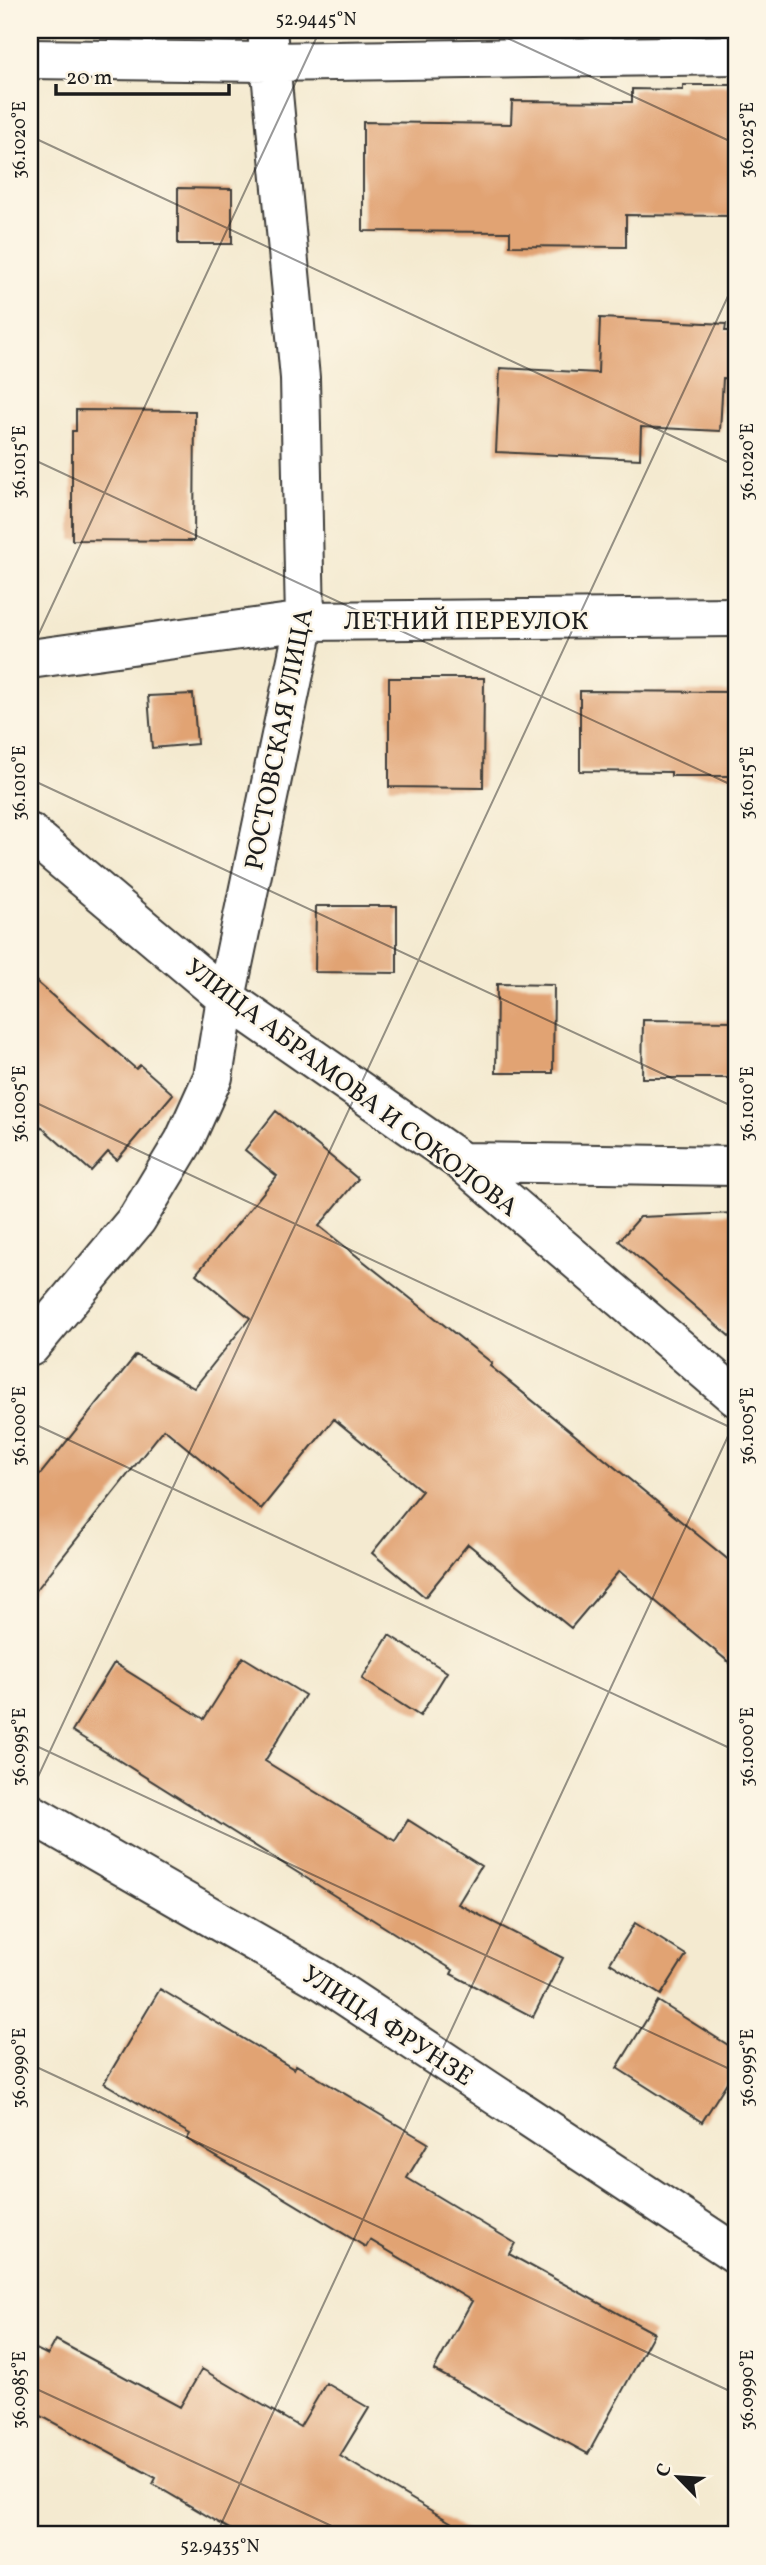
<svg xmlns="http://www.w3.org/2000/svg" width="766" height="2565" font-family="Vollkorn,serif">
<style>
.building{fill:#e1a373}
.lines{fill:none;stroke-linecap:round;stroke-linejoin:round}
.minor-casing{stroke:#3c3b37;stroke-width:42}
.minor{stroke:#fff;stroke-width:38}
.ticks{fill:none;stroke:#1c1c1c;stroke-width:2;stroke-opacity:0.45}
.labels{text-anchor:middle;stroke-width:5;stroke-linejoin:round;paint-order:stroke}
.street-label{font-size:26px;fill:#1c1c1c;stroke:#fcf5e5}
.neatline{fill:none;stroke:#1c1c1c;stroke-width:2.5}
.ticks-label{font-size:18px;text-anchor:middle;fill:#1c1c1c}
</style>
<rect width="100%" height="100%" fill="#fcf5e5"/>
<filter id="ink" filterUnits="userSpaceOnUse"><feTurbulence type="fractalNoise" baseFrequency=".0143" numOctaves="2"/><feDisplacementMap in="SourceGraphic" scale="14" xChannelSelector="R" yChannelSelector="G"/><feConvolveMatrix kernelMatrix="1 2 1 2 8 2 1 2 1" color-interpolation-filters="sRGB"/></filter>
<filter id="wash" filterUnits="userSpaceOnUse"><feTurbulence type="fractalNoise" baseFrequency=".00686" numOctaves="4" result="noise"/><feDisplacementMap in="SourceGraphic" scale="28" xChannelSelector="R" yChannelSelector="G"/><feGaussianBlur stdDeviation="1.57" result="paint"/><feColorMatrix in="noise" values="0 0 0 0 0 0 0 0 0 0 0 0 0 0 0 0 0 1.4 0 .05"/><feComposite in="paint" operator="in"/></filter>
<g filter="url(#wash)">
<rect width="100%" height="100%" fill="#f4ead0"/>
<g id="blocks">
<path class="building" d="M 683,85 L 735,85 L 733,216 L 626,215 L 626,247 L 510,246 L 510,232 L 363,231 L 363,122 L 511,124 L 512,101 L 632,102 L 632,89 L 683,90 Z
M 178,188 L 232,189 L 232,244 L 178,244 Z
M 600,318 L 726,324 L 725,331 L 736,331 L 736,379 L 723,378 L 720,431 L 641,427 L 640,459 L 496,452 L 500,368 L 598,373 Z
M 76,410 L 195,411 L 194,541 L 72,540 L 72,431 L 76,431 Z
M 389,678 L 484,678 L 483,788 L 389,787 Z
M 580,691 L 736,692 L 736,776 L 671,776 L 671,772 L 580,771 Z
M 193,694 L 197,744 L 152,748 L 148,696 Z
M 316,906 L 397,906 L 397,973 L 315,972 Z
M 30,976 L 136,1069 L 140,1065 L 173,1094 L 117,1160 L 108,1152 L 91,1171 L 30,1117 Z
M 497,984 L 554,985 L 553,1073 L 496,1073 Z
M 643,1020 L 736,1021 L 736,1078 L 642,1078 Z
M 276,1111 L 358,1179 L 319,1226 L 492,1363 L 490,1366 L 736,1566 L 736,1668 L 619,1571 L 571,1628 L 468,1544 L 425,1597 L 372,1553 L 422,1491 L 334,1419 L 261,1509 L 164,1429 L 30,1598 L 30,1487 L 136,1355 L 194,1388 L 250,1318 L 196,1274 L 277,1176 L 245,1150 Z
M 736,1213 L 736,1342 L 619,1241 L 640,1217 Z
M 389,1635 L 447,1672 L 420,1716 L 362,1679 Z
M 243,1657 L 305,1695 L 265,1761 L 395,1841 L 408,1820 L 481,1866 L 458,1904 L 563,1958 L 533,2017 L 451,1974 L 453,1970 L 72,1731 L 114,1663 L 204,1719 Z
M 635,1923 L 686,1955 L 661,1995 L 610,1963 Z
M 160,1989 L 294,2069 L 296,2065 L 428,2143 L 407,2178 L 515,2243 L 509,2254 L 654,2333 L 588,2454 L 434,2370 L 472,2301 L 370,2240 L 366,2247 L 187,2139 L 190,2134 L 104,2083 Z
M 658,2001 L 736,2050 L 736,2068 L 702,2122 L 617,2068 Z
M 56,2340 L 180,2407 L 202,2369 L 300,2427 L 326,2383 L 369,2408 L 340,2456 L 472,2535 L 240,2535 L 153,2484 L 156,2478 L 30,2410 L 30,2346 L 48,2355 Z"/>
</g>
</g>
<g filter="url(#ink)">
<use href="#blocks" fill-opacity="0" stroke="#3c3b37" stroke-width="2"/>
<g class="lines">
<defs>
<path id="minor" d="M 30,59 L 268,62 L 736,55
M 30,659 L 305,621 L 736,617
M 30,833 L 226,998 L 462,1162 L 736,1397
M 462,1162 L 736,1166
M 30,1347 L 137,1219 L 184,1141 L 213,1077 L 226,998 L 305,621 L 300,378 L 267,30
M 30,1813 L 323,1981 L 736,2254"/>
</defs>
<use href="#minor" class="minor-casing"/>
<use href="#minor" class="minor"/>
</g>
</g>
<path class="ticks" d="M 490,30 L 736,144M 30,136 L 736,466M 30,458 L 736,787M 30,653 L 320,30M 30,779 L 736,1108M 30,1100 L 736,1430M 30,1422 L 736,1751M 30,1743 L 736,2072M 30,1794 L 736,279M 30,2064 L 736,2394M 30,2386 L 351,2535M 216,2535 L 736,1419"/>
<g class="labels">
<g class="street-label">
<text x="466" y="629">ЛЕТНИЙ ПЕРЕУЛОК</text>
<text transform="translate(278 739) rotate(-79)" y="9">РОСТОВСКАЯ УЛИЦА</text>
<text transform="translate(352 1087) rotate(37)" y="9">УЛИЦА АБРАМОВА И СОКОЛОВА</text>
<text transform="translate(388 2025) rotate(33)" y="9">УЛИЦА ФРУНЗЕ</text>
</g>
</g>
<rect width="766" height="2565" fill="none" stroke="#fcf5e5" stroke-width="77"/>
<g transform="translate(678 2477) rotate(295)" stroke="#fcf5e5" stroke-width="5" paint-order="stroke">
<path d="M0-5L12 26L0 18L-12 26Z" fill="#1c1c1c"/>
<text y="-10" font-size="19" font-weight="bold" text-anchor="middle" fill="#1c1c1c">С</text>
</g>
<path d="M56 84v10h173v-10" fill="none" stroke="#1c1c1c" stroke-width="3.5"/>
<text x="66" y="84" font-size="21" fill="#1c1c1c" stroke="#fcf5e5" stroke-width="5" paint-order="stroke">20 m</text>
<rect x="38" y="38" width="690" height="2488" class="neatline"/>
<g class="ticks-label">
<text x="316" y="25">52.9445°N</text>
<text transform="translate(747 140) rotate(-90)" y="6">36.1025°E</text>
<text transform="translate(19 140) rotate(-90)" y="6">36.1020°E</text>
<text transform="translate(747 462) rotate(-90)" y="6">36.1020°E</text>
<text transform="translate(19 462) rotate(-90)" y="6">36.1015°E</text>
<text transform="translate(747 783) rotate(-90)" y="6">36.1015°E</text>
<text transform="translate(19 783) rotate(-90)" y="6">36.1010°E</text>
<text transform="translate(747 1104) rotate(-90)" y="6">36.1010°E</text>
<text transform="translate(19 1104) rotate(-90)" y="6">36.1005°E</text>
<text transform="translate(747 1426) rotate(-90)" y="6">36.1005°E</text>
<text transform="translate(19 1426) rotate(-90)" y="6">36.1000°E</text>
<text transform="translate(747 1747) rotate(-90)" y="6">36.1000°E</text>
<text transform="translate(19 1747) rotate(-90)" y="6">36.0995°E</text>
<text transform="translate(747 2068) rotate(-90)" y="6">36.0995°E</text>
<text transform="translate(19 2068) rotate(-90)" y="6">36.0990°E</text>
<text transform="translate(747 2390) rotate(-90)" y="6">36.0990°E</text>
<text transform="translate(19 2390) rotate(-90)" y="6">36.0985°E</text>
<text x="220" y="2552">52.9435°N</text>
</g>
</svg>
